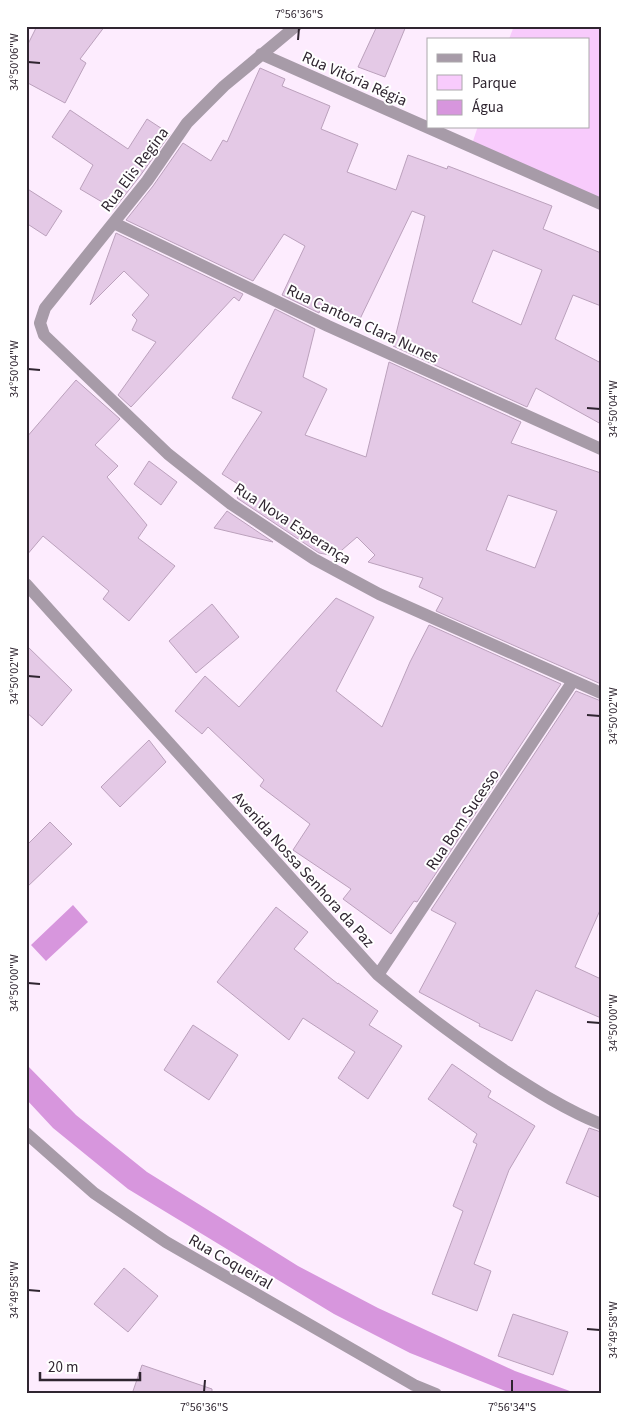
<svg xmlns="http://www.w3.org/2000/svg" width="627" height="1420" font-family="'Source Sans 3',sans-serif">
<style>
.green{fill:#f8cbfc}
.water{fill:#d796dd}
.building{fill:#e4c9e6;stroke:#bba1bc;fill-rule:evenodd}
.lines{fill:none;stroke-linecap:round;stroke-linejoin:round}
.street{stroke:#a79ba8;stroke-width:12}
.ticks{fill:none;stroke:#2f2530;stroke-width:2}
.labels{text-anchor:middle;stroke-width:4;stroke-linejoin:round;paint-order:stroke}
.street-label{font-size:16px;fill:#2f2530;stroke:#fff}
.neatline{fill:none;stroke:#2f2530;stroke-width:2}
.ticks-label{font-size:12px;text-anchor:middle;fill:#2f2530}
</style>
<rect width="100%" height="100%" fill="#fdecfe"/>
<path class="green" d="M 514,26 L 601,26 L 601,207 L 471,147 L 478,126 L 588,126 L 588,39 L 509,39 Z"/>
<path class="water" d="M 73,905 L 88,922 L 46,961 L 31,945 Z
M 26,1064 L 76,1115 L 147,1172 L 298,1266 L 378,1308 L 515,1371 L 578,1394 L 513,1394 L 410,1353 L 334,1314 L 128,1189 L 53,1128 L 26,1099 Z"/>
<path class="building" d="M 37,26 L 105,26 L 80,59 L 86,63 L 65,103 L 26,82 L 26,48 Z
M 377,26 L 406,26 L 385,77 L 358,67 Z
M 260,68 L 285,79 L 282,86 L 330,106 L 321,129 L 358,144 L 347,172 L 396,190 L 408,155 L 447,169 L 448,166 L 552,206 L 543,229 L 601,253 L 601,306 L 573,295 L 555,339 L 601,363 L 601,424 L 536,388 L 527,407 L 393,346 L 425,216 L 412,211 L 359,321 L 321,305 L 319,313 L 282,295 L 305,246 L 284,234 L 253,281 L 126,220 L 153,186 L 183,143 L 211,161 L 223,140 L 227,142 ZM 493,250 L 542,270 L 521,325 L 472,302 Z
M 70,110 L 128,149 L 147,119 L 170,134 L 140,176 L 114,209 L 80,189 L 93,165 L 52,137 Z
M 26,188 L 62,211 L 46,236 L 26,223 Z
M 116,233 L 243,294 L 239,301 L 234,297 L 131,407 L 118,395 L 156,342 L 132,330 L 137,320 L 132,315 L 149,295 L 124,271 L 90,305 Z
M 275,309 L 315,329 L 303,377 L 327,389 L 305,435 L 366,457 L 389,362 L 521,422 L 511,443 L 601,473 L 601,684 L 436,611 L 443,598 L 419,587 L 423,578 L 368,562 L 375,555 L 357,537 L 335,556 L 319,553 L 237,498 L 244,488 L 222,474 L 262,412 L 232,398 ZM 508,495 L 557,511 L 535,568 L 486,550 Z
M 76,380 L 120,419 L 95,445 L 118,466 L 107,477 L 147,525 L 138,538 L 175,566 L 129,621 L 103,599 L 109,591 L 43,536 L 26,556 L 26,438 Z
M 149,461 L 177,482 L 161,505 L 134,484 Z
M 227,511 L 273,542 L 214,528 Z
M 336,598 L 374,617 L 336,691 L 382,727 L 410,662 L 429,625 L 561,684 L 417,902 L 414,901 L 391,934 L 343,899 L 351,889 L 293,850 L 310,824 L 260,786 L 264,780 L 208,727 L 202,734 L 175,711 L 205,676 L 239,707 Z
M 212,604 L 239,637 L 196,673 L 169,641 Z
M 26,645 L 72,690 L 42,726 L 26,712 Z
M 576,691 L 601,701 L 601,908 L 575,967 L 601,979 L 601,1018 L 536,990 L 512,1041 L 479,1026 L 480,1024 L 419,992 L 456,923 L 431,910 Z
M 149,740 L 166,762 L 120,807 L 101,787 Z
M 50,822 L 72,844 L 26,888 L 26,846 Z
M 276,907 L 308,932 L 294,949 L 338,984 L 338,983 L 378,1011 L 369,1025 L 402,1046 L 368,1099 L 338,1078 L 355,1052 L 303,1018 L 289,1040 L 217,982 Z
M 193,1025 L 238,1055 L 209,1100 L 164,1070 Z
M 452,1064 L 491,1091 L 488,1097 L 535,1126 L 509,1170 L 474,1264 L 491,1271 L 477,1311 L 432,1294 L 463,1211 L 453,1206 L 477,1144 L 473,1142 L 477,1134 L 428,1099 Z
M 589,1128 L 601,1132 L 601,1198 L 566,1183 Z
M 124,1268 L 158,1296 L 128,1332 L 94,1304 Z
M 513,1314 L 568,1332 L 553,1375 L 498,1356 Z
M 142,1365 L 212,1389 L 212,1394 L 132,1394 Z"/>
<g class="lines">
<path class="street" d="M 296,26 L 224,86 L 187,123 L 147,181 L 45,308 L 40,323 L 44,335 L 168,454 L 231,504 L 314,559 L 379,594 L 601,693
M 261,54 L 601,204
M 114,223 L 328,326 L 601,449
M 26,584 L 378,975 C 418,1009 460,1040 504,1070 C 535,1090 566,1110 601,1124
M 378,975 L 573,681
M 26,1133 L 94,1193 L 166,1242 L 414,1385 L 436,1394"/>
</g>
<path class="ticks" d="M 298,40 L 299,28M 28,62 L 40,63M 28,369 L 40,370M 587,408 L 600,409M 28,676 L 40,677M 587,715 L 600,716M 28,983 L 40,984M 587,1022 L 600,1023M 28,1290 L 40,1291M 587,1329 L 600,1330M 204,1392 L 205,1380M 512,1392 L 512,1380"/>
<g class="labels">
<g class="street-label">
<text transform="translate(355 78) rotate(24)" y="6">Rua Vitória Régia</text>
<text transform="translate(134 169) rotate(-53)" y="6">Rua Elis Regina</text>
<text transform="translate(363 323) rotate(25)" y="6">Rua Cantora Clara Nunes</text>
<text transform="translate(293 523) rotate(33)" y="6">Rua Nova Esperança</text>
<text transform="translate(462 819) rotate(-56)" y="6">Rua Bom Sucesso</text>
<text transform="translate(304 869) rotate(48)" y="6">Avenida Nossa Senhora da Paz</text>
<text transform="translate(231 1261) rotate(30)" y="6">Rua Coqueiral</text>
</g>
</g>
<rect width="627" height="1420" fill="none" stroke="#ffffff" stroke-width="55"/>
<rect x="427" y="38" width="162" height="90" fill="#ffffff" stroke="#aca8ac"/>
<rect x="437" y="54" width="25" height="8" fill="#a79ba8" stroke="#aca8ac"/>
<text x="472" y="62" font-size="15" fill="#2f2530">Rua</text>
<rect x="437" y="75" width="25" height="15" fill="#f8cbfc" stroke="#aca8ac"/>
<text x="472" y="88" font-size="15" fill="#2f2530">Parque</text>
<rect x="437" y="100" width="25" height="15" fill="#d796dd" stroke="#aca8ac"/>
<text x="472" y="112" font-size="15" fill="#2f2530">Água</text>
<path d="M40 1372v8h100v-8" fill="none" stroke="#2f2530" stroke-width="2.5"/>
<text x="48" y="1372" font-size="15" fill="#2f2530" stroke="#ffffff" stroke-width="4" paint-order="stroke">20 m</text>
<rect x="28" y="28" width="572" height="1364" class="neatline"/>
<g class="ticks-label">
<text x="299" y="18">7°56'36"S</text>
<text transform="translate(14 62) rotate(-90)" y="4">34°50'06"W</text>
<text transform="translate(14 369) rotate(-90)" y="4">34°50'04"W</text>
<text transform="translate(613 409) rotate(-90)" y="4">34°50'04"W</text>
<text transform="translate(14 676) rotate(-90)" y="4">34°50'02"W</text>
<text transform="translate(613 716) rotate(-90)" y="4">34°50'02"W</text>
<text transform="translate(14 983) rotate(-90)" y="4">34°50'00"W</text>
<text transform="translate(613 1023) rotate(-90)" y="4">34°50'00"W</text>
<text transform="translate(14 1290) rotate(-90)" y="4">34°49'58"W</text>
<text transform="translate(613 1330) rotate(-90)" y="4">34°49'58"W</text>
<text x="204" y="1411">7°56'36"S</text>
<text x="512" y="1411">7°56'34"S</text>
</g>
</svg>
